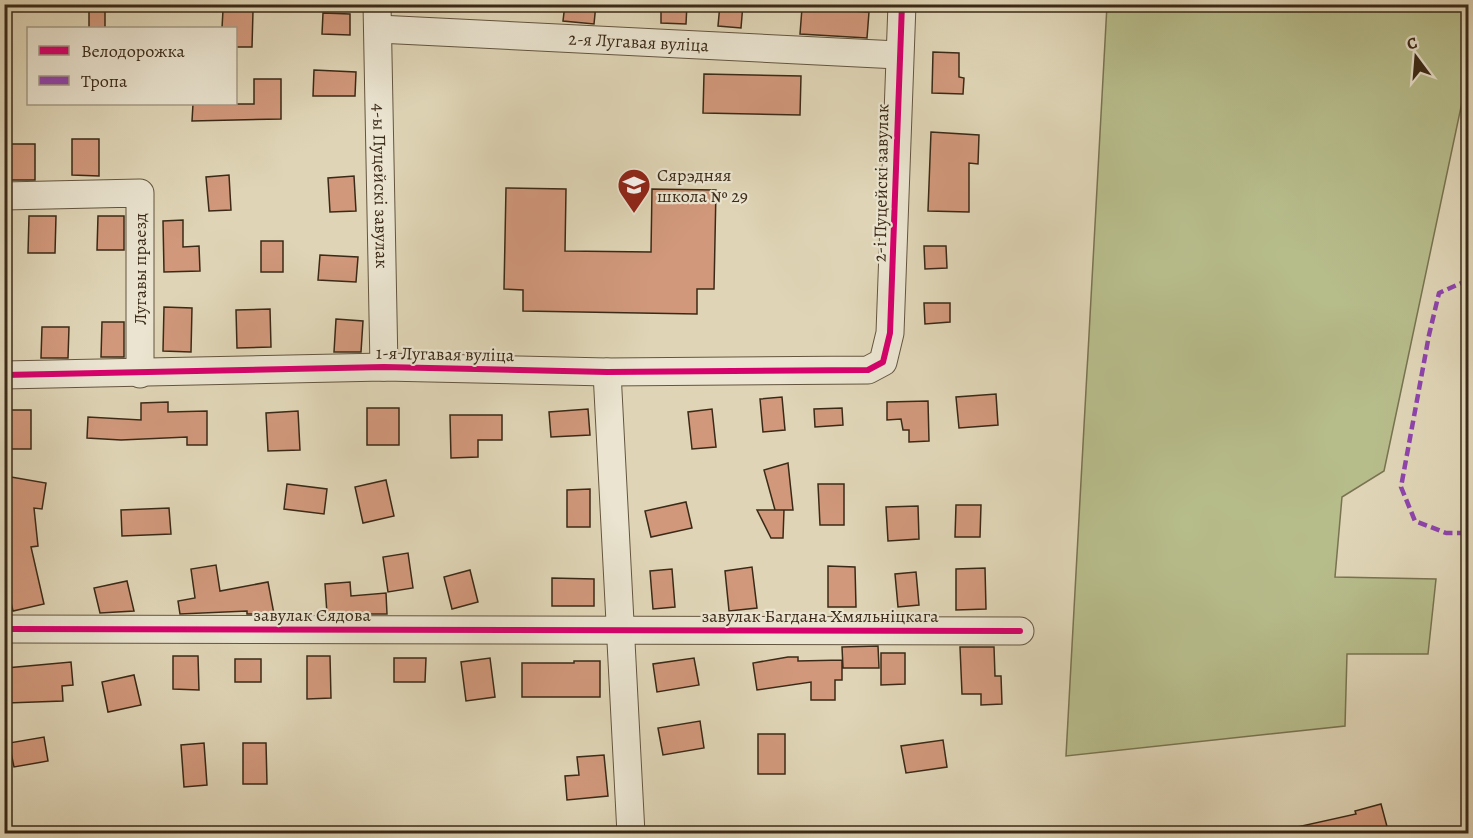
<svg xmlns="http://www.w3.org/2000/svg" width="1473" height="838" font-family="Alegreya,serif">
<style>
.green{fill:#b7bc8b;stroke:#797351;stroke-width:1.5}
.building{fill:#d1987b;stroke:#3b2a17;stroke-width:1.5}
.lines{fill:none;stroke-linecap:round;stroke-linejoin:round}
.minor-casing{stroke:#64553f;stroke-width:29}
.minor{stroke:#eae4d0;stroke-width:27}
.quiet{stroke:#8e44ad;stroke-width:4.5;stroke-dasharray:9 4.5;stroke-linecap:butt}
.cycleway-casing{stroke:#eae4d0;stroke-width:10}
.cycleway{stroke:#d6006c;stroke-width:6}
.labels{text-anchor:middle;stroke-width:4.5;stroke-linejoin:round;paint-order:stroke}
.street-label{font-size:18px;fill:#3b2a17;stroke:#eae4d0}
.poi-label{font-size:18px;fill:#3b2a17;stroke:#eae4d0;text-anchor:start}
</style>
<rect width="100%" height="100%" fill="#dfd5b6"/>
<filter id="stains"><feTurbulence type="fractalNoise" baseFrequency=".00333" numOctaves="4"/><feColorMatrix values="0 0 0 0 .2 0 0 0 0 .09 0 0 0 0 .02 0 0 0 .5 -.17"/></filter>
<radialGradient id="worn" r=".72"><stop offset=".6" stop-color="#630" stop-opacity="0"/><stop offset="1" stop-color="#630" stop-opacity=".3"/></radialGradient>
<path class="green" d="M 1107,5 L 1468,5 L 1468,74 L 1384,471 L 1342,497 L 1335,577 L 1436,579 L 1428,654 L 1347,654 L 1345,726 L 1066,756 Z"/>
<path class="building" d="M 89,4 L 105,4 L 105,28 L 89,28 Z
M 565,4 L 596,4 L 594,24 L 563,21 Z
M 661,4 L 687,4 L 686,24 L 661,23 Z
M 720,4 L 743,4 L 741,28 L 718,26 Z
M 802,8 L 869,12 L 867,38 L 800,34 Z
M 223,10 L 253,11 L 252,47 L 236,47 L 236,28 L 222,28 Z
M 323,13 L 350,14 L 350,35 L 322,34 Z
M 933,52 L 959,53 L 959,77 L 964,78 L 963,94 L 932,93 Z
M 314,70 L 356,72 L 355,96 L 313,96 Z
M 704,74 L 801,76 L 800,115 L 703,113 Z
M 254,79 L 281,79 L 281,119 L 192,121 L 193,104 L 254,104 Z
M 931,132 L 979,135 L 978,164 L 969,163 L 969,212 L 928,211 Z
M 72,139 L 99,139 L 99,176 L 72,175 Z
M 8,144 L 35,144 L 35,180 L 8,180 Z
M 229,175 L 231,210 L 209,211 L 206,177 Z
M 354,176 L 356,211 L 330,212 L 328,178 Z
M 506,188 L 566,189 L 565,251 L 651,252 L 652,189 L 716,190 L 714,289 L 697,289 L 697,314 L 523,311 L 523,290 L 504,289 Z
M 29,216 L 56,216 L 55,253 L 28,253 Z
M 98,216 L 124,216 L 124,250 L 97,250 Z
M 183,220 L 183,247 L 199,246 L 200,271 L 164,272 L 163,221 Z
M 261,241 L 283,241 L 283,272 L 261,272 Z
M 924,246 L 946,246 L 947,268 L 925,269 Z
M 320,255 L 358,257 L 356,282 L 318,280 Z
M 924,303 L 950,303 L 950,322 L 925,324 Z
M 164,307 L 192,308 L 191,352 L 163,351 Z
M 270,309 L 271,347 L 237,348 L 236,310 Z
M 336,319 L 363,321 L 361,352 L 334,352 Z
M 102,322 L 124,322 L 124,357 L 101,357 Z
M 42,327 L 69,327 L 68,358 L 41,358 Z
M 996,394 L 998,425 L 959,428 L 956,397 Z
M 782,397 L 785,430 L 763,432 L 760,399 Z
M 928,401 L 929,441 L 909,442 L 909,430 L 903,430 L 901,419 L 887,420 L 887,402 Z
M 168,402 L 168,412 L 207,411 L 207,445 L 187,445 L 187,437 L 121,440 L 87,438 L 88,417 L 141,420 L 141,403 Z
M 367,408 L 399,408 L 399,445 L 367,445 Z
M 842,408 L 843,425 L 815,427 L 814,409 Z
M 588,409 L 590,435 L 551,437 L 549,412 Z
M 712,409 L 716,447 L 692,449 L 688,412 Z
M 4,410 L 31,410 L 31,449 L 4,449 Z
M 298,411 L 300,450 L 268,451 L 266,413 Z
M 450,415 L 502,415 L 502,440 L 478,440 L 478,457 L 451,458 Z
M 788,463 L 793,510 L 775,510 L 764,470 Z
M 11,477 L 46,483 L 42,509 L 34,508 L 38,546 L 31,547 L 44,604 L 13,611 L 4,573 L 4,515 Z
M 386,480 L 394,516 L 363,523 L 355,487 Z
M 287,484 L 327,489 L 324,514 L 284,509 Z
M 818,484 L 844,484 L 844,525 L 820,525 Z
M 590,489 L 590,527 L 567,527 L 567,490 Z
M 686,502 L 692,528 L 651,537 L 645,511 Z
M 956,505 L 981,505 L 980,537 L 955,537 Z
M 918,506 L 919,539 L 888,541 L 886,507 Z
M 169,508 L 171,534 L 122,536 L 121,510 Z
M 757,510 L 784,510 L 783,538 L 771,538 Z
M 408,553 L 413,588 L 388,592 L 383,557 Z
M 216,565 L 220,591 L 268,582 L 274,614 L 247,614 L 247,611 L 180,614 L 178,601 L 195,598 L 191,569 Z
M 828,566 L 855,567 L 856,607 L 828,607 Z
M 752,567 L 757,608 L 729,611 L 725,571 Z
M 985,568 L 986,609 L 956,610 L 956,569 Z
M 672,569 L 675,607 L 653,609 L 650,571 Z
M 470,570 L 478,602 L 452,609 L 444,577 Z
M 916,572 L 919,605 L 898,607 L 895,574 Z
M 552,578 L 594,579 L 594,606 L 552,606 Z
M 127,581 L 134,611 L 100,613 L 94,588 Z
M 350,582 L 351,596 L 386,593 L 387,614 L 327,614 L 325,584 Z
M 878,646 L 879,668 L 843,668 L 842,647 Z
M 960,647 L 994,647 L 995,676 L 1001,676 L 1002,704 L 981,705 L 981,694 L 962,694 Z
M 881,653 L 905,653 L 905,684 L 881,685 Z
M 173,656 L 198,656 L 199,690 L 173,689 Z
M 307,656 L 330,656 L 331,698 L 307,699 Z
M 788,657 L 798,657 L 798,661 L 842,660 L 842,680 L 835,680 L 835,700 L 811,700 L 811,682 L 757,690 L 753,663 Z
M 394,658 L 426,658 L 425,682 L 394,682 Z
M 490,658 L 495,697 L 466,701 L 461,662 Z
M 694,658 L 699,685 L 657,692 L 653,664 Z
M 235,659 L 261,659 L 261,682 L 235,682 Z
M 574,661 L 600,661 L 600,697 L 522,697 L 522,663 L 574,663 Z
M 71,662 L 73,685 L 62,686 L 63,701 L 7,703 L 6,668 Z
M 134,675 L 141,705 L 108,712 L 102,682 Z
M 700,721 L 704,748 L 663,755 L 658,728 Z
M 758,734 L 785,734 L 785,774 L 758,774 Z
M 44,737 L 48,761 L 14,767 L 9,743 Z
M 943,740 L 947,767 L 906,773 L 901,746 Z
M 204,743 L 207,785 L 184,787 L 181,745 Z
M 243,743 L 266,743 L 267,784 L 243,784 Z
M 604,755 L 608,796 L 567,800 L 565,776 L 579,775 L 577,757 Z
M 1381,804 L 1389,834 L 1298,834 L 1297,827 L 1356,814 L 1355,811 Z"/>
<g class="lines">
<defs>
<g id="minor">
<path id="s1" d="M 377,4 L 384,367"/>
<path id="s2" d="M 378,29 L 898,55"/>
<path d="M 4,196 L 140,193 L 140,374"/>
<path d="M 607,372 L 631,834"/>
<path d="M 4,375 L 384,367 L 607,372 L 868,370 L 883,362 L 890,333 L 902,4"/>
<path d="M 4,629 L 1020,631"/>
</g>
</defs>
<use href="#minor" class="minor-casing"/>
<use href="#minor" class="minor"/>
<path class="quiet" d="M 1468,280 L 1439,293 L 1429,335 L 1401,487 L 1415,521 L 1446,533 L 1468,533"/>
<defs>
<path id="cycleway" d="M 4,375 L 384,367 L 607,372 L 868,370 L 883,362 L 890,333 L 902,4
M 4,629 L 1020,631"/>
</defs>
<use href="#cycleway" class="cycleway-casing"/>
<use href="#cycleway" class="cycleway"/>
</g>
<defs>
<symbol id="school-pin" viewBox="-11 -11 22 30"><path d="M0 17L-7.5 6A9.5 9.5 0 1 1 7.5 6Z" fill="#8f2418" stroke="#eae4d0"/><path d="M0-5L7-2L0 1L-7-2ZM-4 1L0 2.5L4 1V4Q0 6-4 4Z" fill="#fff"/></symbol>
</defs>
<g fill-rule="evenodd">
<use href="#school-pin" x="615" y="166" width="38" height="52"/>
</g>
<g class="labels">
<g class="street-label">
<text dy="6" stroke="none"><textPath href="#s2" startOffset="261">2-я Лугавая вуліца</textPath></text>
<text transform="translate(881 183) rotate(-89)" y="6">2-і Пуцейскі завулак</text>
<text dy="6" stroke="none"><textPath href="#s1" startOffset="182">4-ы Пуцейскі завулак</textPath></text>
<text transform="translate(140 269) rotate(-90)" y="6">Лугавы праезд</text>
<text transform="translate(445 354) rotate(1)" y="6">1-я Лугавая вуліца</text>
<text x="312" y="621">завулак Сядова</text>
<text x="820" y="622">завулак Багдана Хмяльніцкага</text>
</g>
<g class="poi-label">
<text x="657" y="181">Сярэдняя<tspan x="657" dy="21">школа № 29</tspan></text>
</g>
</g>
<rect width="1473" height="838" fill="none" stroke="#dfd5b6" stroke-width="24"/>
<rect x="6" y="6" width="1461" height="826" fill="none" stroke="#3b2a17" stroke-width="3"/>
<rect x="12" y="12" width="1449" height="814" fill="none" stroke="#3b2a17" stroke-width="1.5"/>
<rect x="27" y="27" width="210" height="78" fill="#eae4d0" stroke="#a49a86" stroke-width="1.5"/>
<rect x="39" y="46" width="30" height="9" fill="#d6006c" stroke="#a49a86" stroke-width="1.5"/>
<text x="81" y="57" font-size="18" fill="#3b2a17">Велодорожка</text>
<rect x="39" y="76" width="30" height="9" fill="#8e44ad" stroke="#a49a86" stroke-width="1.5"/>
<text x="81" y="87" font-size="18" fill="#3b2a17">Тропа</text>
<g transform="translate(1416 57) rotate(344)" stroke="#eae4d0" stroke-width="4.5" paint-order="stroke">
<path d="M0-4.5L10 22L0 15L-10 22Z" fill="#3b2a17"/>
<text y="-9" font-size="16" font-weight="bold" text-anchor="middle" fill="#3b2a17">С</text>
</g>
<rect width="100%" height="100%" filter="url(#stains)"/>
<rect width="100%" height="100%" fill="url(#worn)"/>
</svg>
